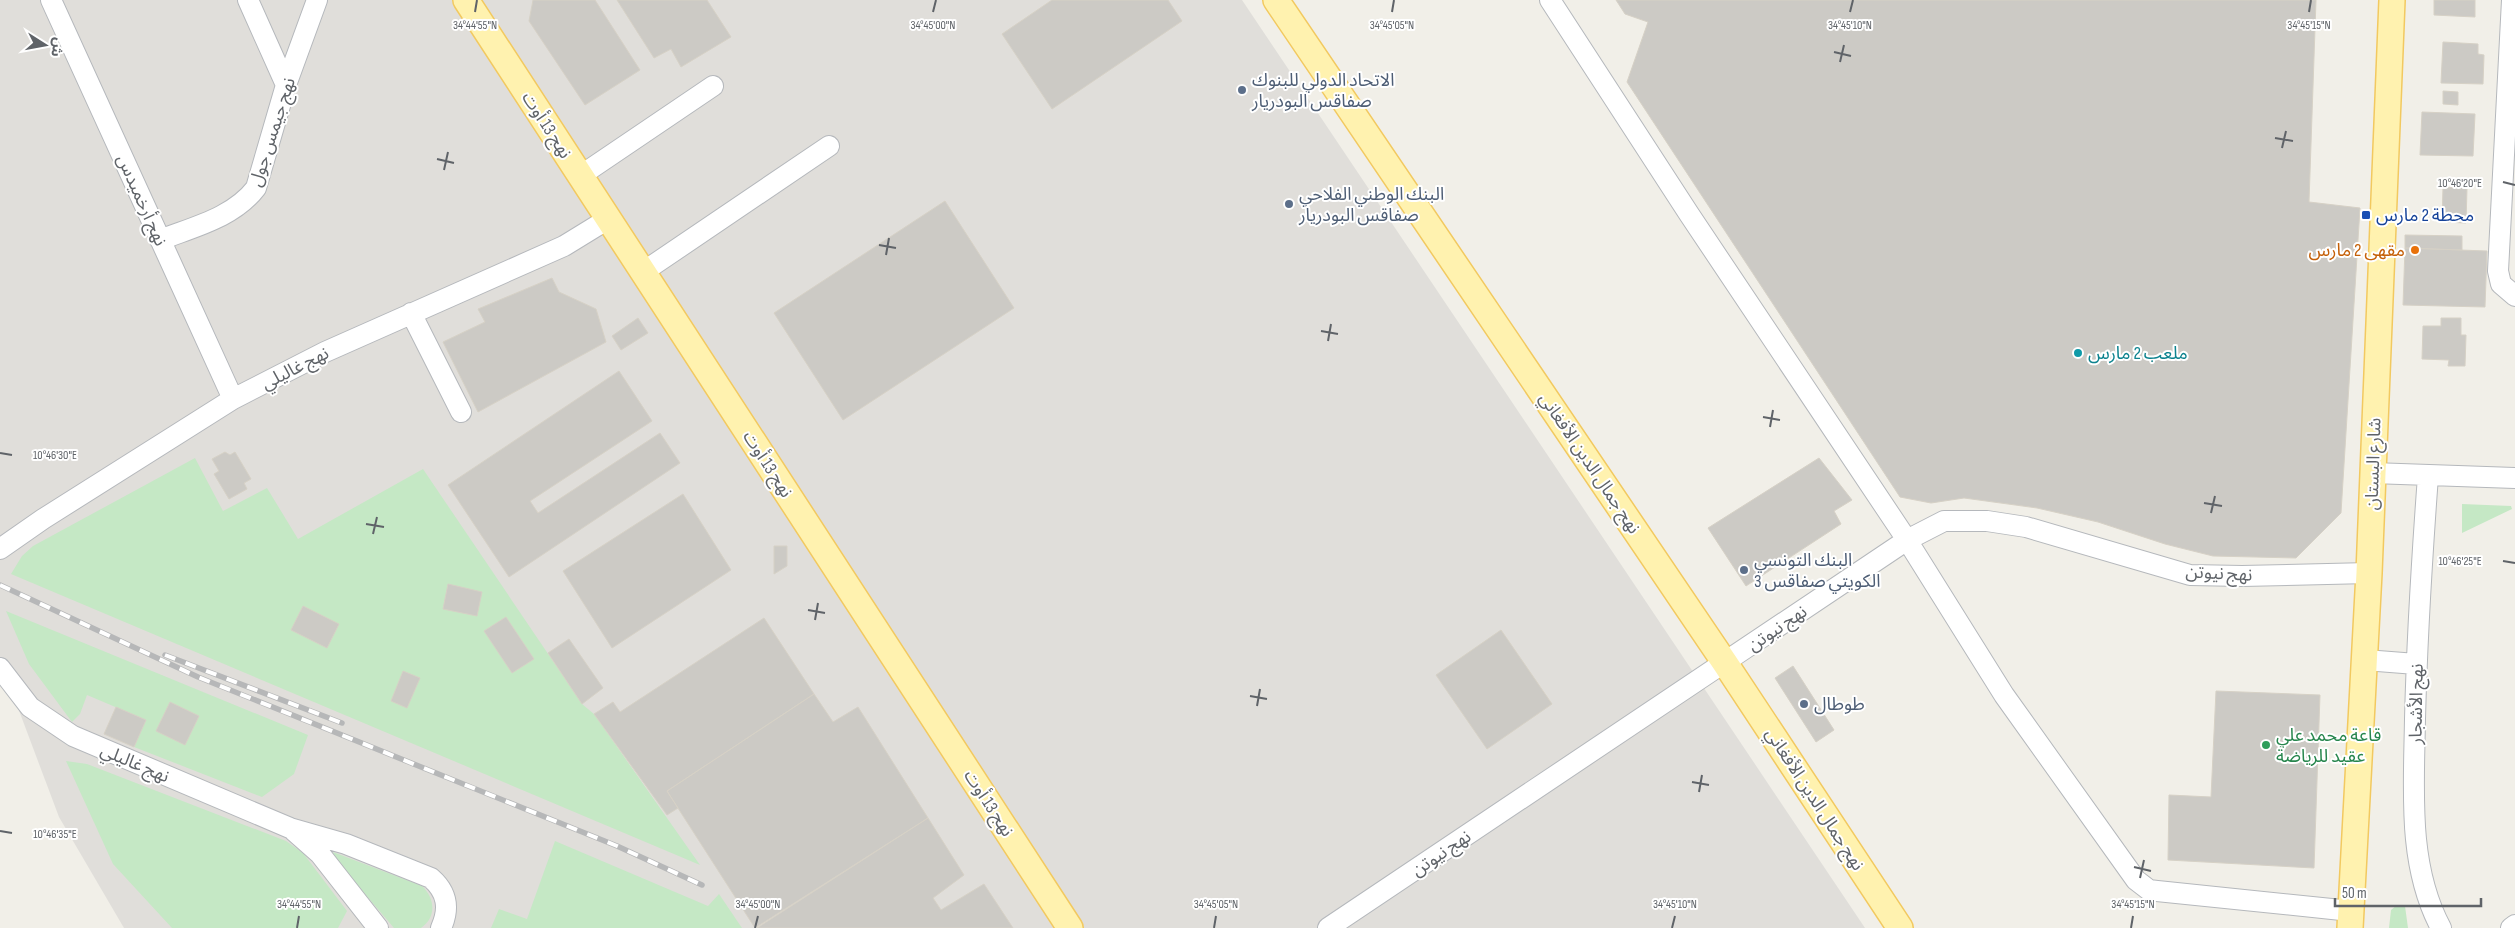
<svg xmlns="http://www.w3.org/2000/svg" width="2515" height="928" font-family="'Sofia Sans Condensed','Noto Sans Arabic',sans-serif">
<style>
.industrial{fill:#e0deda}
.green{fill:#c5e8c5}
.building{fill:#cccac5;stroke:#d6d1c6}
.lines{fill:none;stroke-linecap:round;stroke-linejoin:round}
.minor-casing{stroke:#b5b8bc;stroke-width:22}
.major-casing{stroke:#f2c960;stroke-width:28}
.minor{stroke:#fff;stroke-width:20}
.major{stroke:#fff2af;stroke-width:25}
.rail-casing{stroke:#b6b7b8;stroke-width:5.5}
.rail{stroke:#fff;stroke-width:4;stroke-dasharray:11;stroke-linecap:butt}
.ticks{fill:none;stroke:#5f6368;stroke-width:2}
.service-dot{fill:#5c6f8a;stroke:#fff;stroke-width:2}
.transit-dot{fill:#1a4fb4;stroke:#fff;stroke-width:2}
.food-dot{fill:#e8710a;stroke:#fff;stroke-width:2}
.culture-dot{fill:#0f9aa8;stroke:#fff;stroke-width:2}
.leisure-dot{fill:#2e9e5b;stroke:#fff;stroke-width:2}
.labels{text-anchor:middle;stroke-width:4;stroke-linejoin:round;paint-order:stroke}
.service-label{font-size:18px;fill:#4e5e75;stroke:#fff;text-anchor:start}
.street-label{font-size:18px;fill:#5f6368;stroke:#fff}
.transit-label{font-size:18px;fill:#164399;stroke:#fff;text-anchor:start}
.food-label{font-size:18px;fill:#c56008;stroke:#fff;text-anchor:end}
.culture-label{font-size:18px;fill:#0d838f;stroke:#fff;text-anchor:start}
.leisure-label{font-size:18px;fill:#27864d;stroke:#fff;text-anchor:start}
.ticks-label{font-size:12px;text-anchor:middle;fill:#5f6368;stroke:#fff;stroke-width:4;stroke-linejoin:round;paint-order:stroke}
</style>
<rect width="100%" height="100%" fill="#f1efe8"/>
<path class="industrial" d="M 0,0 L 1242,0 L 1865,928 L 124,928 L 59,817 L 0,660 Z"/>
<path class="green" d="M 195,458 L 223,511 L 267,488 L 298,539 L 423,469 L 582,704 L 594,714 L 700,865 L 11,574 L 22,556 L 33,546 Z
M 2462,504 L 2511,506 L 2512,509 L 2462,533 Z
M 6,611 L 308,735 L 294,774 L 262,797 L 134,747 L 146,720 L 87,695 L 80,714 L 72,722 L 29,664 Z
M 66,761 L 87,764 L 286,841 L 303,853 L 347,911 L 338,928 L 172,928 L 113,864 Z
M 555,841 L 708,906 L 719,894 L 742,928 L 491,928 L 499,909 L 527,919 Z
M 333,852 L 422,886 C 435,898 437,917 421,928 L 394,928 L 335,859 Z
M 2397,905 L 2405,906 L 2408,928 L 2389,928 L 2391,910 Z"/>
<path class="building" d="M 533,0 L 595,0 L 640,70 L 585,105 L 529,21 Z
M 617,0 L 707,0 L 731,37 L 681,67 L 671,49 L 654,58 Z
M 1052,0 L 1168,0 L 1182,21 L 1052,109 L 1002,34 Z
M 1616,0 L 2316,0 L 2309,202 L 2360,208 L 2341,513 L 2296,558 L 2213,556 L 2165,544 L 2098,522 L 2037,508 L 1964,498 L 1931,503 L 1900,497 L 1627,82 L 1648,22 L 1625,14 Z
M 2434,0 L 2475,0 L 2475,17 L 2434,15 Z
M 2443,42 L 2478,44 L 2478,54 L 2484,55 L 2483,84 L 2441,83 Z
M 2443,91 L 2458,92 L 2458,105 L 2443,104 Z
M 2422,112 L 2475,114 L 2473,156 L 2420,155 Z
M 2443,187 L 2467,188 L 2466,223 L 2442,222 Z
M 945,201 L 1014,308 L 843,420 L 774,313 Z
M 2405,235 L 2462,236 L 2462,250 L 2405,248 Z
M 2405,248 L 2487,251 L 2485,307 L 2403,305 Z
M 552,278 L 559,292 L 596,309 L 606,342 L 478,412 L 443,342 L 485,322 L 478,309 Z
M 638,318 L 648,333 L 621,350 L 612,336 Z
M 2441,318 L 2461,318 L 2461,335 L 2466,335 L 2465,366 L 2448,366 L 2449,360 L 2422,359 L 2423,326 L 2441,326 Z
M 619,371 L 652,421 L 530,501 L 538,513 L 660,433 L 680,463 L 509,577 L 448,485 Z
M 225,452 L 230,455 L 235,452 L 251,479 L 244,483 L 247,489 L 229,499 L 214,474 L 219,471 L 212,459 Z
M 1819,458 L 1852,500 L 1834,511 L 1841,524 L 1746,586 L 1708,528 Z
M 683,494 L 731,570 L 612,648 L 563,571 Z
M 774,546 L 787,546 L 787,566 L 774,574 Z
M 448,584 L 482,592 L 477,616 L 443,609 Z
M 303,606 L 339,624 L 327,648 L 291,630 Z
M 506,617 L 534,659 L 512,673 L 484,631 Z
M 764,618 L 814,694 L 667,791 L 678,808 L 667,815 L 594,714 L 613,702 L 620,712 Z
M 1501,630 L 1552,704 L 1487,749 L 1436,675 Z
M 569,639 L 603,688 L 582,704 L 548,653 Z
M 1793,666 L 1834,730 L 1816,742 L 1775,678 Z
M 403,671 L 420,678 L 407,708 L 391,701 Z
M 2216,691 L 2320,695 L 2314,868 L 2168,860 L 2169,795 L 2211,797 Z
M 814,694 L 833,722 L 858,707 L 928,818 L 755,928 L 667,791 Z
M 170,702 L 199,716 L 185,745 L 156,731 Z
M 116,707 L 146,720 L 134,747 L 104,734 Z
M 928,818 L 964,875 L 933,898 L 941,910 L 984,884 L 1013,928 L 757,928 Z"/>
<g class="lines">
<defs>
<path id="minor" d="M 51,0 L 233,399
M 248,0 L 286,85
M 1550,0 L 1689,214 L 1907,540 L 2004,695 L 2136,880 L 2149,890 L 2157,891 L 2351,911
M 2512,0 L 2498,271 L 2501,284 L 2515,296
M 580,176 L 713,86
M 160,240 C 193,227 233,218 256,188 L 286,85 L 317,0
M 643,272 L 829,146
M 411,313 L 461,412
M 2372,473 L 2515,478
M 2428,476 C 2422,557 2417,638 2415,719 C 2414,788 2407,865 2441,928
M 0,549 L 43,519 L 233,399 L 325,352 L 564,246 L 608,219
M 2365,660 L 2416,664
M 0,668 L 30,707 L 73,736 L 290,828 L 346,844 L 431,878 C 447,892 450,908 441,928
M 294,831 L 320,854 L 378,928
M 1328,928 L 1907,540 L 1944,521 L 1987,521 L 2026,527 L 2190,575 L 2242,576 L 2369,573
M 2511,928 L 2515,925"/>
<path id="major" d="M 466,0 L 1070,928
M 1276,0 L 1725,663 L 1900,928
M 2350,928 L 2369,573 L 2392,0"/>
</defs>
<use href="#minor" class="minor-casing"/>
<use href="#major" class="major-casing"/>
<use href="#minor" class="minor"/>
<use href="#major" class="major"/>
<defs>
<path id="rail" d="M 0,585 L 198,677 L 617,846 L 702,885
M 165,655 L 342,723"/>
</defs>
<use href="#rail" class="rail-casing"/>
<use href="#rail" class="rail"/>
</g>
<path class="ticks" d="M 475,12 L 477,0M 933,12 L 936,0M 1392,12 L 1394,0M 1850,12 L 1853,0M 2309,12 L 2311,0M 1834,52 L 1851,56M 1840,62 L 1844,45M 2275,138 L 2293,141M 2282,148 L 2286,131M 437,159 L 454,163M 444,170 L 448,152M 2503,182 L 2515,185M 879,245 L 896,248M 886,255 L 889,238M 1321,331 L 1338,334M 1328,341 L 1331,324M 1763,417 L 1780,420M 1770,427 L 1773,410M 0,453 L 12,455M 2204,503 L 2222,506M 2211,513 L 2215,496M 366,524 L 384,527M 373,534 L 377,517M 2503,561 L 2515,563M 808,610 L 825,613M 815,620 L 818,603M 1250,696 L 1267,699M 1257,706 L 1260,689M 1692,782 L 1709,785M 1699,792 L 1702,775M 0,831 L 12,833M 2134,867 L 2151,871M 2140,878 L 2144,860M 297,928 L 299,916M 755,928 L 758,916M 1214,928 L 1216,916M 1672,928 L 1675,916M 2131,928 L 2133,916"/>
<g class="service-dot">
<circle cx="1242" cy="90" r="5"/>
<circle cx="1289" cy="204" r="5"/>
<circle cx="1744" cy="570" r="5"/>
<circle cx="1804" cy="704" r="5"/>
</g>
<rect class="transit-dot" x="2361" y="210" width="10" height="10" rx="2.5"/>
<circle class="food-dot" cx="2415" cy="250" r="5"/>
<circle class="culture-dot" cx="2078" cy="353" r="5"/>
<circle class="leisure-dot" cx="2266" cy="745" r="5"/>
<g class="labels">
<g class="service-label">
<text x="1252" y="86">الاتحاد الدولي للبنوك<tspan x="1252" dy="21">صفاقس البودريار</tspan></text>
<text x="1299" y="200">البنك الوطني الفلاحي<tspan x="1299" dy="21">صفاقس البودريار</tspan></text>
<text x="1754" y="566">البنك التونسي<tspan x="1754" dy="21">الكويتي صفاقس 3</tspan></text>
<text x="1814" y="710">طوطال</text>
</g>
<g class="street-label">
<text transform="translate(547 125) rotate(57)" y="6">نهج 13 أوت</text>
<text transform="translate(272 132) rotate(-72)" y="6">نهج جيمس جول</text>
<text transform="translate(142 200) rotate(66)" y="6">نهج أرخميدس</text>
<text transform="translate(295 368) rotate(-27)" y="6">نهج غاليلي</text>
<text transform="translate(1590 463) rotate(56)" y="6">نهج جمال الدين الأفغاني</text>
<text transform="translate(768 464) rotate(57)" y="6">نهج 13 أوت</text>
<text transform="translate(2373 464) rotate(-88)" y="6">شارع البستان</text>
<text transform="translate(2219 573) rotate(3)" y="6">نهج نيوتن</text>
<text transform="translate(1777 628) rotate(-34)" y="6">نهج نيوتن</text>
<text transform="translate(2416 704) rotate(-89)" y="6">نهج الأشجار</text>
<text transform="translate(135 763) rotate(23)" y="6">نهج غاليلي</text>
<text transform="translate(1815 799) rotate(57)" y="6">نهج جمال الدين الأفغاني</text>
<text transform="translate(989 803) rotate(57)" y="6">نهج 13 أوت</text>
<text transform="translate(1441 853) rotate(-34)" y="6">نهج نيوتن</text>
</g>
<g class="transit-label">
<text x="2376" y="221">محطة 2 مارس</text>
</g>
<g class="food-label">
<text x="2405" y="256">مقهى 2 مارس</text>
</g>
<g class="culture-label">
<text x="2088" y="359">ملعب 2 مارس</text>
</g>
<g class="leisure-label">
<text x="2276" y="741">قاعة محمد علي<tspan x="2276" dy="21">عقيد للرياضة</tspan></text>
</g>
</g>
<g class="ticks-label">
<text x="475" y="29">34°44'55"N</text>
<text x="933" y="29">34°45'00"N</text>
<text x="1392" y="29">34°45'05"N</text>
<text x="1850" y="29">34°45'10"N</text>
<text x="2309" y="29">34°45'15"N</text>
<text x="2460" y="187">10°46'20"E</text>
<text x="55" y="459">10°46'30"E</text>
<text x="2460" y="565">10°46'25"E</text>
<text x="55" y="838">10°46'35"E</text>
<text x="299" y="908">34°44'55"N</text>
<text x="758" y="908">34°45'00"N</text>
<text x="1216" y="908">34°45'05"N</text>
<text x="1675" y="908">34°45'10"N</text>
<text x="2133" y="908">34°45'15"N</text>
</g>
<g transform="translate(45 45) rotate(101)" stroke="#ffffff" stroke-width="4" paint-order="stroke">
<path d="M0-4L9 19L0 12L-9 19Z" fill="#5f6368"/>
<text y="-8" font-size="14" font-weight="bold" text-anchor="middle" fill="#5f6368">ش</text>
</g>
<path d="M2335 898v8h146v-8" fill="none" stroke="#5f6368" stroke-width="2.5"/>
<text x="2342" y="898" font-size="15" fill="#5f6368" stroke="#ffffff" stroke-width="4" paint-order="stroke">50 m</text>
</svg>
